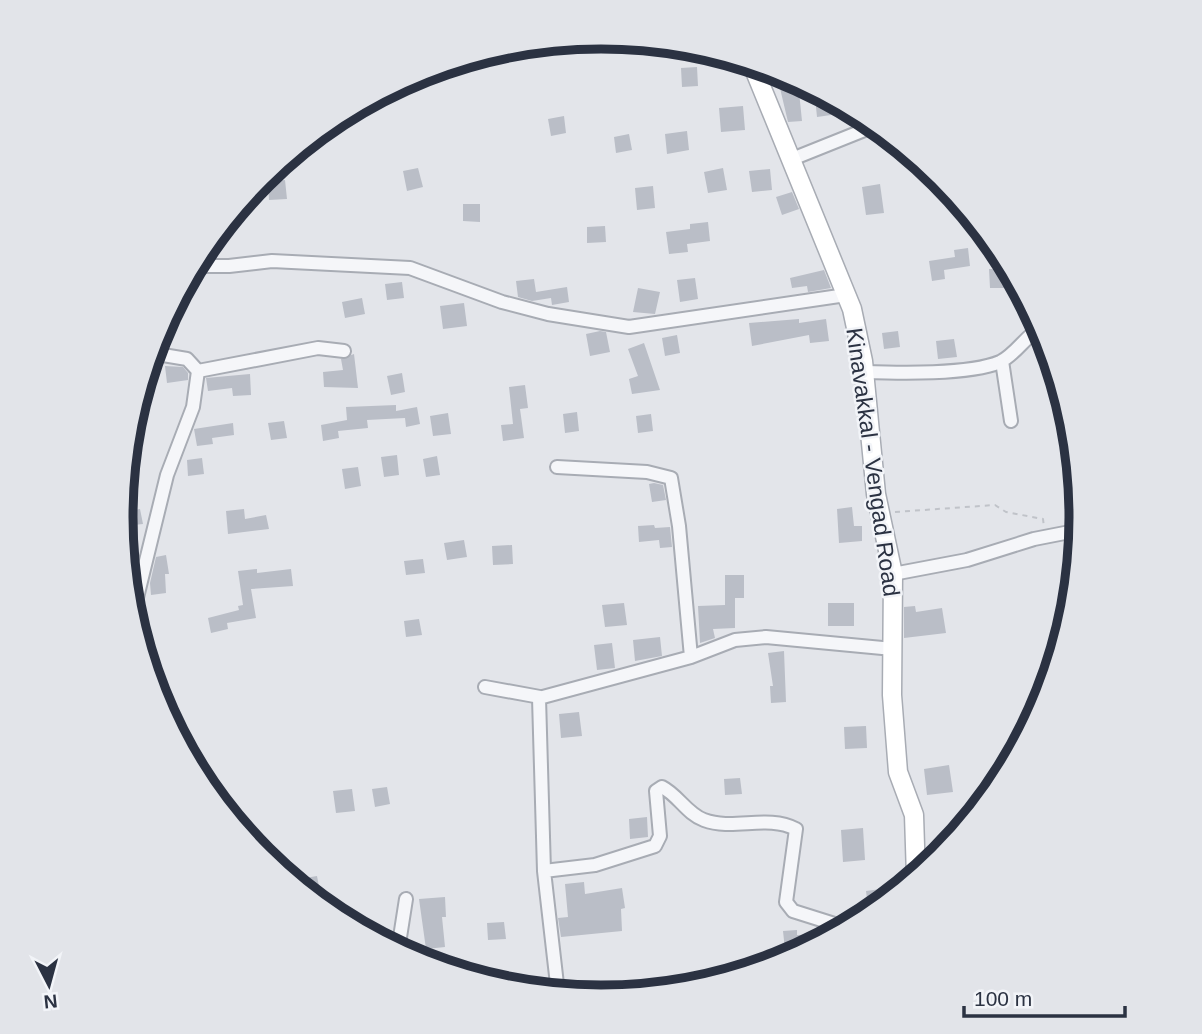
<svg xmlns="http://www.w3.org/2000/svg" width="1202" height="1034" font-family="Arial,sans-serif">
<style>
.building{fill:#babec7}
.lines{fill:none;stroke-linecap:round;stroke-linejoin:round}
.minor-casing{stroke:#a8acb4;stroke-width:16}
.secondary-casing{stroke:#a8acb4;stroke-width:21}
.path{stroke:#c0c3c9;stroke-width:2;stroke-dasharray:5 5;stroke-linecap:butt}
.minor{stroke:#f5f6f9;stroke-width:12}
.secondary{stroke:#fff;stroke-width:18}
.labels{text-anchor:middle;stroke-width:5;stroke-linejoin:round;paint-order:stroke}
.street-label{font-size:23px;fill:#2b3242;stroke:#f2f4f8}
.rim{fill:none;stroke:#2b3242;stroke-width:9}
</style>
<rect width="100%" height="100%" fill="#e3e5ea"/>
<path class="building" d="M 697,67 L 698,86 L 682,87 L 681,68 Z
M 798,82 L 802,121 L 788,122 L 779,84 Z
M 815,97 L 829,97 L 831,115 L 817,117 Z
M 743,106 L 745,130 L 721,132 L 719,108 Z
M 564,116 L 566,133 L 551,136 L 548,119 Z
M 687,131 L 689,150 L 667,154 L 665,134 Z
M 629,134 L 632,150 L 616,153 L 614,137 Z
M 418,168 L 423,187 L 407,191 L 403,171 Z
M 723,168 L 727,190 L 708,193 L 704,172 Z
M 770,169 L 772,190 L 752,192 L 749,171 Z
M 285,180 L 287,199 L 269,200 L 268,182 Z
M 880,184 L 884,213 L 866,215 L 862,187 Z
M 653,186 L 655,208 L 637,210 L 635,188 Z
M 792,192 L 799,209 L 782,215 L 776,197 Z
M 463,204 L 480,204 L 480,222 L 463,221 Z
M 708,222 L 710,241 L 687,244 L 688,252 L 669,254 L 666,232 L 690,229 L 690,224 Z
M 605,226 L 606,242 L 587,243 L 587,227 Z
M 968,248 L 970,266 L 944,270 L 945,279 L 932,281 L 929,261 L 955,257 L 954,250 Z
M 989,269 L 1007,269 L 1008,288 L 990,288 Z
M 824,270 L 831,288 L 808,292 L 807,286 L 792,288 L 790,278 Z
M 695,278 L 698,299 L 680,302 L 677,280 Z
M 534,279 L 536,292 L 567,287 L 569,302 L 552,305 L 551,298 L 532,301 L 518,297 L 516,281 Z
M 402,282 L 404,298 L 387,300 L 385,284 Z
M 638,288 L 660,292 L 655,314 L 633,312 Z
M 362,298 L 365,314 L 345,318 L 342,302 Z
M 464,303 L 467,326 L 443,329 L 440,306 Z
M 799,319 L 799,323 L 826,319 L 829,341 L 810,343 L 809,335 L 752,346 L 749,323 Z
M 600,331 L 606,332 L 610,352 L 590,356 L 586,334 Z
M 898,331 L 900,347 L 884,349 L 882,333 Z
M 677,335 L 680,353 L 665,356 L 662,338 Z
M 954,339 L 957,357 L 938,359 L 936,341 Z
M 644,343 L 660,390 L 632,394 L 629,379 L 638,376 L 628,349 Z
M 354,354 L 358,388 L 324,387 L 323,372 L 343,370 L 341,359 Z
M 165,366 L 183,367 L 188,373 L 188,380 L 167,383 Z
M 402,373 L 405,392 L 391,395 L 387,376 Z
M 250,374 L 251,395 L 233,396 L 232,388 L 208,391 L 206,378 Z
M 525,385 L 528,408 L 520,409 L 524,438 L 503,441 L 501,425 L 513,424 L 509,387 Z
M 396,405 L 396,411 L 417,407 L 420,424 L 406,427 L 405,418 L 367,420 L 368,428 L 338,431 L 339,438 L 323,441 L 321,425 L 347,420 L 346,407 Z
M 577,412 L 579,431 L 565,433 L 563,414 Z
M 448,413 L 451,434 L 433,436 L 430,416 Z
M 651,414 L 653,431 L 638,433 L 636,416 Z
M 284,421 L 287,438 L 271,440 L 268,423 Z
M 233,423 L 234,435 L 212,438 L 213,444 L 197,446 L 194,429 Z
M 397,455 L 399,475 L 384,477 L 381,457 Z
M 437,456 L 440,475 L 426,477 L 423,459 Z
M 202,458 L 204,474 L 188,476 L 187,460 Z
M 358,467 L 361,486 L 345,489 L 342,469 Z
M 654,483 L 663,485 L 666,500 L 652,502 L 649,484 Z
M 852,507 L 854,526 L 862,526 L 862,541 L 839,543 L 837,509 Z
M 140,509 L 143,524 L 125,526 L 122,512 Z
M 244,509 L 245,519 L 266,515 L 269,529 L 228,534 L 226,511 Z
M 654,525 L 655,528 L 670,527 L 672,547 L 660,548 L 659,540 L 639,542 L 638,526 Z
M 464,540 L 467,557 L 447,560 L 444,543 Z
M 512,545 L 513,564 L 493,565 L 492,546 Z
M 166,555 L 169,574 L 165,574 L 166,593 L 151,595 L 150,583 L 156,557 Z
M 423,559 L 425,573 L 406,575 L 404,561 Z
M 257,569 L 257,573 L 291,569 L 293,586 L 251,589 L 256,618 L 227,623 L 228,629 L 211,633 L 208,618 L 239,610 L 238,606 L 243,605 L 238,571 Z
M 725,575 L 744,575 L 744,598 L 735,598 L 735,628 L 713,629 L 715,638 L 700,643 L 698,606 L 725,605 Z
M 624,603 L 627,625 L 605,627 L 602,605 Z
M 828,603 L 854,603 L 854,626 L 828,626 Z
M 915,606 L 916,612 L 942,608 L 946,633 L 904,638 L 904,607 Z
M 419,619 L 422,635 L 406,637 L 404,621 Z
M 660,637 L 662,656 L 635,661 L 633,640 Z
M 612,643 L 615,668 L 597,670 L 594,645 Z
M 784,651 L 786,702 L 771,703 L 770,686 L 773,686 L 768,653 Z
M 579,712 L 582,736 L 561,738 L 559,714 Z
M 866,726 L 867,748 L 845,749 L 844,727 Z
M 949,765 L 953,792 L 927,795 L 924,769 Z
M 740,778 L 742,794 L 725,795 L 724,779 Z
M 387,787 L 390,804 L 375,807 L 372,789 Z
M 352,789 L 355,811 L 336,813 L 333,791 Z
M 647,817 L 648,837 L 630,839 L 629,819 Z
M 863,828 L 865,860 L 843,862 L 841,830 Z
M 317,876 L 320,892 L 306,893 L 301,889 L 299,879 Z
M 584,882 L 585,894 L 622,888 L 625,908 L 621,909 L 622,931 L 561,937 L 558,918 L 568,917 L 565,884 Z
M 881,889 L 883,903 L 869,915 L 866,891 Z
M 445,897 L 446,917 L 442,917 L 445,947 L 426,949 L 419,899 Z
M 504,922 L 506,939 L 488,940 L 487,923 Z
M 797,930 L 797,935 L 836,934 L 810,947 L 785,950 L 783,931 Z"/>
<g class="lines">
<defs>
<path id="minor" d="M 792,159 L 877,125
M 193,266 L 229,266 L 272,261 L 410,268 L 502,302 L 548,314 L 629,327 L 846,295
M 151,353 L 187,359 L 198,371
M 1002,361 L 1011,421
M 864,372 C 898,373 969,375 1000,362 C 1015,355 1026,336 1041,327
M 557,467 L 647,472 L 671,478 L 679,526 L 691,657
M 893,574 L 967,560 L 1034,539 L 1080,530
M 132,618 L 167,475 L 193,407 L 198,371 L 318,348 L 344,351
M 485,687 L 540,697
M 544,871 L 595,865 L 655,846 L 660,836 L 656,791 L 662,787 C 678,795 687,814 704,820 C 734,831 767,814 796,829 L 786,902 L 793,911 L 847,928
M 398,950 L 406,899
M 558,993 L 544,871 L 539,698 L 691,657 L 735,640 L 766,637 L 893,649"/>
<path id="secondary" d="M 752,64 L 852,309 L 863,361 L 876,494 L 893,574 L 892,695 L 898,772 L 914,815 L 916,877"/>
</defs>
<use href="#minor" class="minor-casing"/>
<use href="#secondary" class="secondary-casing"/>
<path class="path" d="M 895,512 L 995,505 L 1006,512 L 1043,519 L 1044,527"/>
<use href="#minor" class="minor"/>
<use href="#secondary" class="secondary"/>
</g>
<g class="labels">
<g class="street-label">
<text transform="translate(873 462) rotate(82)" y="8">Kinavakkal - Vengad Road</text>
</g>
</g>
<path d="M0 0H1202V1034H0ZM133 517a468 468 0 1 1 936 0a468 468 0 1 1-936 0Z" fill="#e2e4e9" fill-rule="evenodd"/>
<path class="rim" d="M133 517a468 468 0 1 1 936 0a468 468 0 1 1-936 0Z"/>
<g transform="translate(49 985) rotate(174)" stroke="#f2f4f8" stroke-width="5" paint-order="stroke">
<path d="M0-5L12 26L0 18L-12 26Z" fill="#2b3242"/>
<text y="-10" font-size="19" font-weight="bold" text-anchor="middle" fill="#2b3242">N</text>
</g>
<path d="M964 1006v10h161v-10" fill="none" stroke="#2b3242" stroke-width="3.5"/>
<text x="974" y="1006" font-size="21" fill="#2b3242" stroke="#f2f4f8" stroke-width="5" paint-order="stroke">100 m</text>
</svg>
